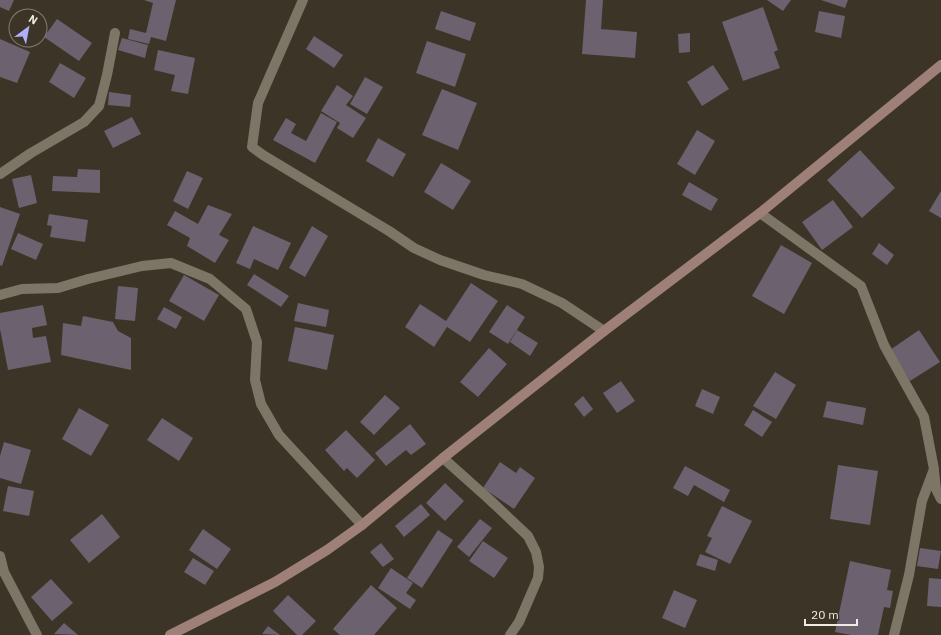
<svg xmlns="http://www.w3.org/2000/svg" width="941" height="635" font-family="'IBM Plex Sans',sans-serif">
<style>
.building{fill:#6b616f}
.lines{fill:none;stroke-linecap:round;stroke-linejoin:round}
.street{stroke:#7d7565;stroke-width:10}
.secondary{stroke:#9e8078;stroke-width:10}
</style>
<rect width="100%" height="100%" fill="#3c3527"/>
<path class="building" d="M 0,0 L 14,0 L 9,11 L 0,7 Z
M 144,0 L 176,0 L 166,41 L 151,37 L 149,44 L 128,39 L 130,29 L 146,33 L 153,3 Z
M 586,0 L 603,0 L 601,29 L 637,32 L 635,58 L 582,54 Z
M 767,0 L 791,0 L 783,11 Z
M 821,0 L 848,0 L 845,8 Z
M 763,7 L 778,50 L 774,52 L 780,68 L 743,81 L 722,22 Z
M 441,11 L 476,23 L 470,41 L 435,29 Z
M 819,11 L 845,16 L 841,38 L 815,32 Z
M 57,19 L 92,43 L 79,61 L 44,37 Z
M 690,33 L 690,52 L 679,53 L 678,34 Z
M 314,36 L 343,55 L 334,68 L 306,49 Z
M 122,38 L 148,45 L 145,58 L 118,50 Z
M 0,39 L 30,52 L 17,83 L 0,77 Z
M 427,41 L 466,54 L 455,87 L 416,73 Z
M 158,50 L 195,58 L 188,94 L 171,91 L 175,75 L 154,70 Z
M 60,63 L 86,78 L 74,98 L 49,82 Z
M 713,65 L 729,89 L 702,106 L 687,82 Z
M 365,77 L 383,87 L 367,114 L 350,104 Z
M 337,85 L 353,96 L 346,105 L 366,118 L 353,138 L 337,128 L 340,123 L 321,111 Z
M 442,89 L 477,103 L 458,150 L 422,135 Z
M 109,92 L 131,95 L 130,107 L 108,105 Z
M 321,113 L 337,122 L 315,163 L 273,140 L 286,118 L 296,124 L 291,133 L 306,141 Z
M 132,117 L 141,134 L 113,148 L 104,131 Z
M 697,130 L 715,141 L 695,175 L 677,164 Z
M 378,138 L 406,154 L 393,177 L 366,161 Z
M 860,150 L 895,188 L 862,218 L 827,180 Z
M 441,163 L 471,181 L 453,210 L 424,192 Z
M 78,169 L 100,170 L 100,193 L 52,191 L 53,176 L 77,177 Z
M 187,171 L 203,178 L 188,209 L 173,201 Z
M 31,175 L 37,203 L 19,208 L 12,179 Z
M 689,182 L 718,199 L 711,211 L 682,195 Z
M 941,191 L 941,218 L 929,211 Z
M 833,200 L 853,227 L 822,250 L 802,222 Z
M 208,205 L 232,214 L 219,235 L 229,240 L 215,263 L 187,246 L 190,238 L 167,225 L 175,211 L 198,224 Z
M 0,207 L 20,214 L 2,266 L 0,265 Z
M 49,214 L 88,220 L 85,242 L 50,237 L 52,226 L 47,225 Z
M 253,226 L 291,243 L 278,270 L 254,259 L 250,269 L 236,263 Z
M 312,226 L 328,236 L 305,277 L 289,268 Z
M 18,233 L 43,244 L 36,260 L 11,249 Z
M 879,243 L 894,255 L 887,265 L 872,254 Z
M 781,245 L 812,263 L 784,314 L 752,296 Z
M 254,274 L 289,296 L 281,307 L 247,285 Z
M 184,275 L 219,295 L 204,321 L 169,301 Z
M 471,283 L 498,301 L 470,342 L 447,327 L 434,347 L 405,327 L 420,304 L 446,321 Z
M 118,286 L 138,288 L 135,321 L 115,319 Z
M 298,303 L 329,310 L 326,327 L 294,321 Z
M 43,305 L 47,325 L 32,328 L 33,338 L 46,336 L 51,362 L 8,370 L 0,329 L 0,313 Z
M 507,305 L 525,317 L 508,344 L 489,332 Z
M 164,307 L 182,317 L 176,329 L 157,319 Z
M 83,316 L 113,322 L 118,331 L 131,338 L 131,370 L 61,355 L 63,323 L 81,326 Z
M 295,327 L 334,335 L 327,370 L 288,361 Z
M 517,330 L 538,343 L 530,356 L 510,342 Z
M 919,330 L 940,362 L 910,381 L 890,350 Z
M 489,348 L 507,364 L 478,397 L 460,382 Z
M 775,372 L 796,385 L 776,419 L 753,406 Z
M 621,381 L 635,401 L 617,413 L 603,393 Z
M 702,389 L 720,397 L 713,414 L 695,406 Z
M 385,395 L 400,408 L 374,435 L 360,422 Z
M 583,396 L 593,409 L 584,417 L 574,404 Z
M 827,401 L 866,408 L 863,425 L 823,417 Z
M 79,408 L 109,425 L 91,456 L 62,439 Z
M 753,410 L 772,422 L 762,437 L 744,425 Z
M 162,418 L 193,438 L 179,461 L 147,440 Z
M 410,424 L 426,444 L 411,455 L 406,450 L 386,466 L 375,453 Z
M 346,430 L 375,460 L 357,478 L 347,468 L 344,471 L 325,450 Z
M 4,442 L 31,450 L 21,484 L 0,478 L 0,456 Z
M 500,462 L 516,473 L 520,467 L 535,478 L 514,509 L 483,488 Z
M 838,465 L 878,471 L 870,525 L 830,519 Z
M 685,466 L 730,490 L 724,502 L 694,485 L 688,496 L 673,488 Z
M 445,483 L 464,501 L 445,521 L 426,503 Z
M 8,486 L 34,491 L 29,516 L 3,511 Z
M 421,504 L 430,515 L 404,537 L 395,526 Z
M 722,506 L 752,521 L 730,564 L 705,552 L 712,538 L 707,536 Z
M 102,514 L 120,537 L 89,563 L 70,540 Z
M 480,519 L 492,528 L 469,557 L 457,547 Z
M 203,529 L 231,549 L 217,569 L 189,550 Z
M 438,530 L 453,540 L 422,588 L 407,578 Z
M 483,541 L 508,558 L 494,578 L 469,561 Z
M 381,543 L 394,559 L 383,567 L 370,552 Z
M 920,548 L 941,551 L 938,569 L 917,566 Z
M 700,554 L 718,560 L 715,571 L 696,565 Z
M 193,558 L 214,571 L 205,585 L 184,572 Z
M 850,561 L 891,570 L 887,590 L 893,591 L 890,608 L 884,607 L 878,635 L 851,635 L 835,632 Z
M 391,568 L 413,583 L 406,593 L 416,600 L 410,609 L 378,588 Z
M 929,578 L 941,579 L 941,607 L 927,606 Z
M 51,579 L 73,603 L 52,621 L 31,597 Z
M 371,585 L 397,608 L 374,635 L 340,635 L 333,629 Z
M 674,590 L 697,600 L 685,628 L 662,618 Z
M 288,595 L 316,621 L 302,635 L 297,635 L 273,611 Z
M 64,623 L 78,635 L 54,634 Z
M 268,626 L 280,635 L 262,634 Z"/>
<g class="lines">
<path class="street" d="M 303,0 L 258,103 L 252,147 L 263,155 L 389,231 L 414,248 L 440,260 L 484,275 L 522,284 L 562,303 L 604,331
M 0,174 L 31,153 L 84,122 L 99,106 L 107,75 L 115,33
M 760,213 L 861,286 L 884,345 L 924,417 L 934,469 L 922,501 L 909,575 L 894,635
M 0,295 L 22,289 L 58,288 L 88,279 L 142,266 L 171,263 L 210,279 L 246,309 L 257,342 L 255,380 L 261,404 L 279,435 L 362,525
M 443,458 L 490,500 L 528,536 L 536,552 L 539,567 L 538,578 L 519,622 L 510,635
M 934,471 L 936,489 L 941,499
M 0,556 L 4,572 L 37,635"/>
<path class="secondary" d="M 170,635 L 275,582 L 327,550 L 362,525 L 443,458 L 604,331 L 760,213 L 941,65"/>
</g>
<g transform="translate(28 28) rotate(32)"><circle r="19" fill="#3c3527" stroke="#847e72"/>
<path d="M0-3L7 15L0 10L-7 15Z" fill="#b0aefa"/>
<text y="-6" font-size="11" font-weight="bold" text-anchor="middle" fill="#f0ebe2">N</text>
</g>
<path d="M805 619v6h52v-6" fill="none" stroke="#f0ebe2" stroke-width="2"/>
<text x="811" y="619" font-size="12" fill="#f0ebe2" stroke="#3c3527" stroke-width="3" paint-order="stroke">20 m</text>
</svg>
